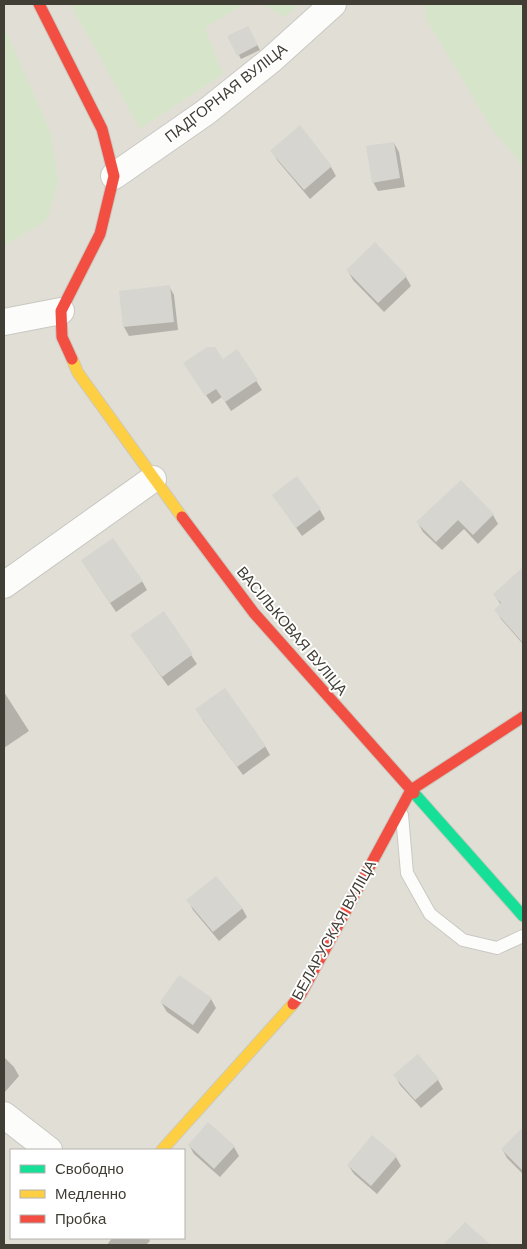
<svg xmlns="http://www.w3.org/2000/svg" width="527" height="1249" font-family="Helvetica,sans-serif">
<style>
.residential{fill:#e1ded5;fill-rule:evenodd}
.green{fill:#d6e5ca}
.shadow{fill:#0003}
.building{fill:#d6d5d0}
.lines{fill:none;stroke-linecap:round;stroke-linejoin:round}
.lane-casing{stroke:#c9c8c3;stroke-width:14}
.street-casing{stroke:#c9c8c3;stroke-width:28}
.fast-casing{stroke:#cbc9bf;stroke-width:13}
.slow-casing{stroke:#cbc9bf;stroke-width:13}
.jam-casing{stroke:#cbc9bf;stroke-width:13}
.lane{stroke:#fcfcfb;stroke-width:12}
.street{stroke:#fcfcfb;stroke-width:26}
.fast{stroke:#16e098;stroke-width:11}
.slow{stroke:#ffcf43;stroke-width:11}
.jam{stroke:#f24e42;stroke-width:11}
.labels{text-anchor:middle;stroke-width:4;stroke-linejoin:round;paint-order:stroke}
.street-label{font-size:15px;fill:#413e35;stroke:#fff}
</style>
<rect width="100%" height="100%" fill="#edece7"/>
<path class="residential" d="M 4,4 L 523,4 L 523,1245 L 4,1245 ZM 11,1150 L 184,1150 L 184,1238 L 11,1238 Z"/>
<path class="green" d="M 70,4 L 244,4 L 205,28 L 223,74 L 140,129 Z
M 261,4 L 301,4 L 285,17 Z
M 425,4 L 523,4 L 523,166 L 492,129 L 425,17 Z
M 4,26 L 51,134 L 58,182 L 47,220 L 4,246 Z"/>
<path class="shadow" d="M 248,27 L 260,50 L 241,59 L 229,37 Z
M 394,143 L 399,152 L 405,187 L 378,191 L 373,182 Z
M 272,151 L 331,167 L 336,176 L 310,199 L 277,160 Z
M 348,271 L 406,277 L 411,286 L 384,312 L 353,280 Z
M 169,286 L 174,295 L 178,330 L 129,336 L 124,327 L 120,292 Z
M 237,351 L 262,390 L 231,411 L 222,397 L 212,404 L 190,372 L 222,360 Z
M 273,495 L 320,510 L 325,519 L 302,536 Z
M 493,515 L 498,524 L 478,544 L 464,529 L 442,550 L 423,532 L 418,523 Z
M 82,561 L 142,581 L 147,590 L 116,612 Z
M 523,570 L 523,641 L 522,643 L 501,619 L 496,610 L 501,605 L 494,594 Z
M 163,613 L 197,664 L 168,686 L 132,636 Z
M 4,692 L 29,731 L 4,748 Z
M 202,719 L 265,746 L 270,755 L 243,775 Z
M 188,900 L 242,908 L 247,917 L 219,941 L 193,910 Z
M 211,999 L 216,1008 L 198,1034 L 167,1012 L 161,1002 Z
M 4,1057 L 14,1067 L 19,1076 L 4,1093 Z
M 395,1075 L 438,1080 L 443,1089 L 421,1108 L 400,1085 Z
M 523,1128 L 523,1174 L 507,1158 L 502,1149 Z
M 189,1145 L 234,1147 L 239,1156 L 220,1177 L 194,1154 Z
M 396,1157 L 401,1166 L 377,1194 L 354,1174 L 348,1165 Z
M 112,1238 L 148,1238 L 150,1241 L 146,1245 L 107,1245 Z"/>
<path class="building" d="M 248,26 L 258,45 L 237,56 L 227,36 Z
M 300,125 L 332,166 L 304,190 L 270,151 Z
M 394,142 L 400,178 L 372,183 L 366,146 Z
M 375,242 L 407,276 L 378,303 L 346,270 Z
M 170,285 L 174,322 L 123,327 L 119,291 Z
M 207,347 L 215,347 L 223,359 L 237,349 L 258,380 L 225,402 L 216,389 L 205,396 L 183,363 Z
M 297,476 L 321,509 L 296,528 L 272,495 Z
M 461,480 L 494,514 L 473,535 L 458,520 L 436,542 L 416,522 Z
M 113,538 L 143,581 L 110,603 L 81,560 Z
M 523,567 L 523,643 L 494,610 L 501,603 L 493,594 Z
M 164,611 L 193,654 L 162,677 L 130,635 Z
M 225,688 L 266,746 L 237,767 L 195,709 Z
M 216,876 L 243,908 L 213,932 L 186,900 Z
M 179,975 L 212,998 L 193,1025 L 160,1002 Z
M 418,1054 L 439,1079 L 415,1100 L 393,1075 Z
M 208,1122 L 235,1146 L 214,1169 L 188,1145 Z
M 523,1127 L 523,1171 L 501,1149 Z
M 372,1135 L 397,1156 L 371,1186 L 347,1165 Z
M 465,1222 L 491,1245 L 443,1245 Z"/>
<g class="lines">
<defs>
<path id="lane" d="M 402,815 L 407,873 L 430,914 L 463,940 L 497,948 L 523,936"/>
<path id="street" d="M 114,176 L 206,112 L 271,60 L 333,4
M 4,322 L 61,311
M 4,585 L 153,479
M 4,1115 L 49,1150"/>
<path id="fast" d="M 414,793 L 523,916"/>
<path id="slow" d="M 72,359 L 78,373 L 182,517
M 162,1150 L 293,1004"/>
<path id="jam" d="M 39,4 L 102,129 L 114,176 L 100,234 L 61,311 L 62,337 L 72,359
M 182,517 L 254,613 L 414,793
M 293,1004 L 301,994 L 411,790 L 523,717"/>
</defs>
<use href="#lane" class="lane-casing"/>
<use href="#street" class="street-casing"/>
<use href="#fast" class="fast-casing"/>
<use href="#slow" class="slow-casing"/>
<use href="#jam" class="jam-casing"/>
<use href="#lane" class="lane"/>
<use href="#street" class="street"/>
<use href="#fast" class="fast"/>
<use href="#slow" class="slow"/>
<use href="#jam" class="jam"/>
</g>
<g class="labels">
<g class="street-label">
<text transform="translate(226 93) rotate(-38)" y="5">ПАДГОРНАЯ ВУЛІЦА</text>
<text transform="translate(292 631) rotate(50)" y="5">ВАСІЛЬКОВАЯ ВУЛІЦА</text>
<text transform="translate(334 930) rotate(-61)" y="5">БЕЛАРУСКАЯ ВУЛІЦА</text>
</g>
</g>
<rect width="527" height="1249" fill="none" stroke="#413e35" stroke-width="10"/>
<rect x="10" y="1149" width="175" height="90" fill="#ffffff" stroke="#b3b2ae"/>
<rect x="20" y="1165" width="25" height="8" fill="#16e098" stroke="#b3b2ae"/>
<text x="55" y="1174" font-size="15" fill="#413e35">Свободно</text>
<rect x="20" y="1190" width="25" height="8" fill="#ffcf43" stroke="#b3b2ae"/>
<text x="55" y="1199" font-size="15" fill="#413e35">Медленно</text>
<rect x="20" y="1215" width="25" height="8" fill="#f24e42" stroke="#b3b2ae"/>
<text x="55" y="1224" font-size="15" fill="#413e35">Пробка</text>
</svg>
